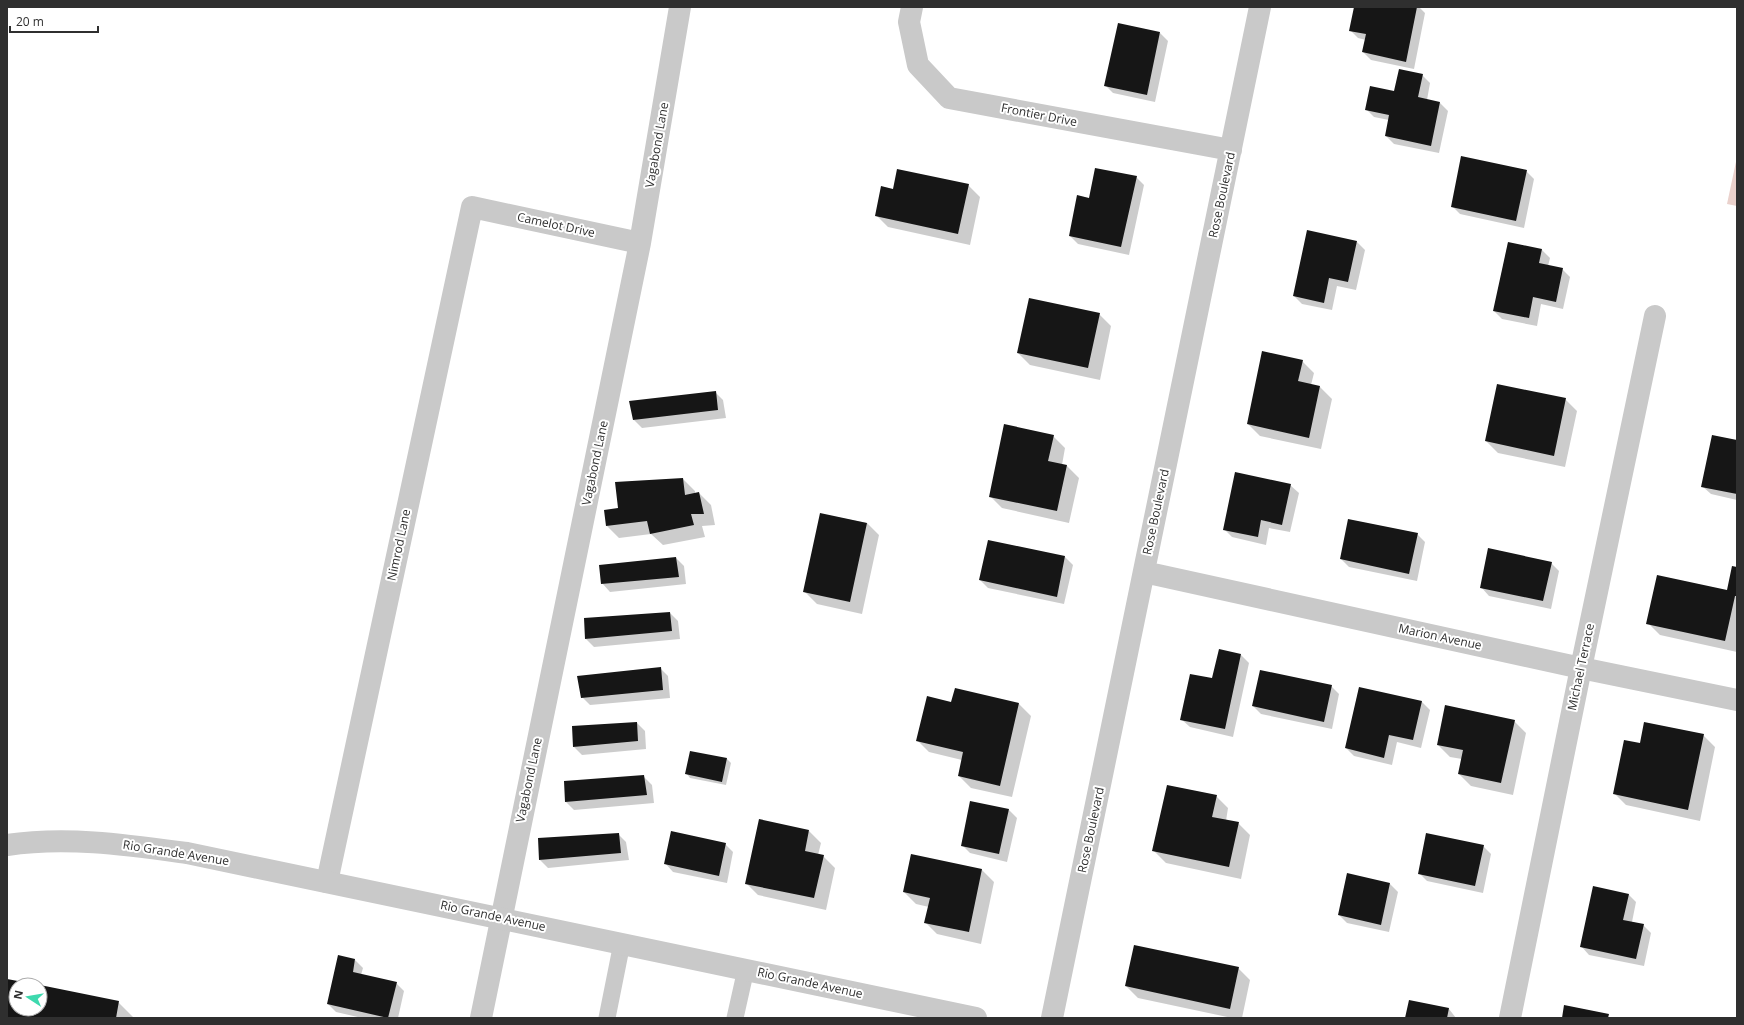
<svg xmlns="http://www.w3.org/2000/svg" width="1744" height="1025" font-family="'Open Sans',sans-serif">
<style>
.water{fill:#ead1cc}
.shadow{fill:#0003}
.building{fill:#161616}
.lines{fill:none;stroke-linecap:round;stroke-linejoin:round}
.service{stroke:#c9c9c9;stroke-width:17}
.minor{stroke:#c9c9c9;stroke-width:22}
.tertiary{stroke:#c9c9c9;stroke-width:22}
.labels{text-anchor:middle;stroke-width:4;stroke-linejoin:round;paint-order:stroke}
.street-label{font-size:12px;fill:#2f2f2f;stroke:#fff}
</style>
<rect width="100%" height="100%" fill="#fff"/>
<path class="water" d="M 1737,157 L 1737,206 L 1727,204 Z"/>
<path class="shadow" d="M 1355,7 L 1419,7 L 1425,13 L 1414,69 L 1371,60 L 1363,52 L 1366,40 L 1358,38 L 1350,30 Z
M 1160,33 L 1168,41 L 1155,102 L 1113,93 L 1105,85 Z
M 1422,75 L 1430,83 L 1427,100 L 1440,103 L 1448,111 L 1439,153 L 1394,144 L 1386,136 L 1389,120 L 1374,117 L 1366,109 Z
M 1526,171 L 1534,179 L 1524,228 L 1460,214 L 1452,206 Z
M 1136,177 L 1144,185 L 1129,255 L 1078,244 L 1070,236 L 1090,199 Z
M 968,185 L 980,197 L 970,245 L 888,227 L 876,215 L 894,190 Z
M 1357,242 L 1365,250 L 1356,290 L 1337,286 L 1332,310 L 1302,304 L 1294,296 Z
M 1508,243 L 1542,250 L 1550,258 L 1548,266 L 1562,269 L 1570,277 L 1563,309 L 1541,304 L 1537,326 L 1502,319 L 1494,311 Z
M 1099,314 L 1111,326 L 1100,380 L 1030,365 L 1018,353 Z
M 1302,361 L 1314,373 L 1311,385 L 1320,387 L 1332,399 L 1321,449 L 1260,436 L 1248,424 Z
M 715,392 L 723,400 L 726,418 L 642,428 L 634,420 Z
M 1565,399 L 1577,411 L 1565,467 L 1498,453 L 1486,441 Z
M 1053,436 L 1065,448 L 1062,465 L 1067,466 L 1079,478 L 1069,523 L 1002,508 L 990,496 Z
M 1737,441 L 1737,500 L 1711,494 L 1702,486 Z
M 683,479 L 695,491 L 695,494 L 699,493 L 711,505 L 715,525 L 702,526 L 705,537 L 663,545 L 651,534 L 619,538 L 607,526 L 619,509 Z
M 1290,485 L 1299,493 L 1290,532 L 1269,528 L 1266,545 L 1232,537 L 1224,529 Z
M 821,514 L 867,523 L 879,535 L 862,614 L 817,604 L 805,592 Z
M 1417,534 L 1425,542 L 1417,581 L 1349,567 L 1341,559 Z
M 1065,557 L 1073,565 L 1064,604 L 988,588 L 980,580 Z
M 676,558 L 684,566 L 686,584 L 610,592 L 602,583 Z
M 1551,563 L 1559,571 L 1551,609 L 1489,596 L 1481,587 Z
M 1737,568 L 1737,652 L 1660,635 L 1648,623 L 1728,592 Z
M 670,613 L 678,621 L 680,639 L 594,647 L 586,639 Z
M 1241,655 L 1249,663 L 1233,737 L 1190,727 L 1181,719 L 1213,679 Z
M 660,668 L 668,676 L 670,698 L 590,705 L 582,697 Z
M 1331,686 L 1339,694 L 1332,729 L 1261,714 L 1253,706 Z
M 1359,688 L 1422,702 L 1430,710 L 1421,748 L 1397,742 L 1392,765 L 1354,756 L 1346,748 Z
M 952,703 L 1019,704 L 1031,716 L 1012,797 L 971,788 L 959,776 L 962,760 L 929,752 L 917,740 Z
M 1514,721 L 1526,733 L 1513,795 L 1471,786 L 1459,774 L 1462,759 L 1450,757 L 1438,745 Z
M 637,723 L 645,731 L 646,749 L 582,755 L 574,747 Z
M 1703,735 L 1715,747 L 1700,821 L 1626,805 L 1614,793 L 1641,744 Z
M 691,752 L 727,759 L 731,763 L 726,785 L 690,778 L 687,774 Z
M 644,777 L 652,785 L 654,803 L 574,810 L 566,802 L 565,782 Z
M 1216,796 L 1228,808 L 1226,821 L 1238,823 L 1250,835 L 1241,879 L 1166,863 L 1154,851 Z
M 1009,810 L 1017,818 L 1007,862 L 970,853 L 962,845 Z
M 809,831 L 821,843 L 818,855 L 823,856 L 835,868 L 826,910 L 758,895 L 746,883 Z
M 618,834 L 626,842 L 629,860 L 548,868 L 540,860 Z
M 725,844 L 733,852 L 727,883 L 673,872 L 665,863 Z
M 1483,846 L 1491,854 L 1483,893 L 1427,881 L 1419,873 Z
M 911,855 L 982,870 L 994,882 L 981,944 L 937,934 L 925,922 L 929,907 L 916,904 L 904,892 Z
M 1347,875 L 1390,884 L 1398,892 L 1389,932 L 1347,923 L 1339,915 Z
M 1628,894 L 1636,902 L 1632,922 L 1643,925 L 1651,933 L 1644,966 L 1589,955 L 1581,946 Z
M 355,960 L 363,968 L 361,975 L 396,983 L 404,991 L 398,1018 L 362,1018 L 336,1012 L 328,1004 Z
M 1238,968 L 1250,980 L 1242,1018 L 1232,1018 L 1138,998 L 1126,986 Z
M 7,980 L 33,985 L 16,985 L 16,1009 L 40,1009 L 40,986 L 118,1002 L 134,1018 L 7,1018 Z
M 1449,1009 L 1456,1018 L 1406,1018 Z"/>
<path class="building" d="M 1354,7 L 1417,7 L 1406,62 L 1362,52 L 1366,34 L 1349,31 Z
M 1118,23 L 1160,32 L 1147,95 L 1104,86 Z
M 1399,69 L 1423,74 L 1418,97 L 1440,102 L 1431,146 L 1385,136 L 1389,115 L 1365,110 L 1370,86 L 1394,91 Z
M 1461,156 L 1527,170 L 1516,221 L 1451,207 Z
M 1095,168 L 1137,176 L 1121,247 L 1069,236 L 1077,195 L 1089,198 Z
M 897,169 L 969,184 L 958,234 L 875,216 L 881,186 L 893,189 Z
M 1307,230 L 1357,241 L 1348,282 L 1329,278 L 1324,303 L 1293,296 Z
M 1508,242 L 1542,249 L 1539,263 L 1563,268 L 1556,302 L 1533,297 L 1529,318 L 1493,311 Z
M 1029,298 L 1100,313 L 1088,368 L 1017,353 Z
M 1262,351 L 1303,360 L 1298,381 L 1320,386 L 1309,438 L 1247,424 Z
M 1497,384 L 1566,398 L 1554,456 L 1485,441 Z
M 716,391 L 718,410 L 633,420 L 629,401 Z
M 1004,424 L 1054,435 L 1048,461 L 1067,465 L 1057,511 L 989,497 Z
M 1712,435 L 1737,440 L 1737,494 L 1701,487 Z
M 1235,472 L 1291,484 L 1282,525 L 1261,520 L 1258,537 L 1223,530 Z
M 683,478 L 685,495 L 699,492 L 704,514 L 691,514 L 694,525 L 650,534 L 647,521 L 606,526 L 604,510 L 618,508 L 615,482 Z
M 820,513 L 867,523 L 850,602 L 803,592 Z
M 1348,519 L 1418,533 L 1409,574 L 1340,559 Z
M 988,540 L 1065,556 L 1057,597 L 979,580 Z
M 1488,548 L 1552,562 L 1543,601 L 1480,588 Z
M 676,557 L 679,577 L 601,584 L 599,565 Z
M 1732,566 L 1737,567 L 1737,596 L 1735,596 L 1725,641 L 1646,624 L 1657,575 L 1727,590 Z
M 670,612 L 672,631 L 585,639 L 584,618 Z
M 1219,649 L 1241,654 L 1225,729 L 1180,720 L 1190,674 L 1212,678 Z
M 661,667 L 663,690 L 581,698 L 577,676 Z
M 1260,670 L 1332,685 L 1324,722 L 1252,706 Z
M 1359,687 L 1422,701 L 1413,740 L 1389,735 L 1384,758 L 1345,748 Z
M 955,688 L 1019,703 L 1000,786 L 958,776 L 963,752 L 916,741 L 927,696 L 951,702 Z
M 1445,705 L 1515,720 L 1501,783 L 1458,774 L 1463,750 L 1437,745 Z
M 637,722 L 638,741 L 573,747 L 572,726 Z
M 1644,722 L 1704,734 L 1688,810 L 1613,794 L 1624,740 L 1640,743 Z
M 690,751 L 727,758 L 722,782 L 685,774 Z
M 644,775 L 647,795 L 565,802 L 564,781 Z
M 1167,785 L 1217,795 L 1212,817 L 1239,822 L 1229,867 L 1152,851 Z
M 970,801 L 1009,809 L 999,854 L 961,846 Z
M 759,819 L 809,830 L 805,851 L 824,855 L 814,898 L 745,884 Z
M 671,831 L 726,843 L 719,876 L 664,864 Z
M 619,833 L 621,853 L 539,860 L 538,838 Z
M 1426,833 L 1484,845 L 1475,886 L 1418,874 Z
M 911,854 L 982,869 L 969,932 L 924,923 L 930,898 L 903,892 Z
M 1347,873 L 1390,883 L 1381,925 L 1338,915 Z
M 1593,886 L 1629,894 L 1623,920 L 1644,924 L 1636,959 L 1580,947 Z
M 1134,945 L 1239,967 L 1230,1009 L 1125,986 Z
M 338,955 L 355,959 L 353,972 L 397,982 L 388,1018 L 327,1004 Z
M 7,979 L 34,984 L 16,985 L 16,1009 L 40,1009 L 40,985 L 119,1001 L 116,1018 L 7,1018 Z
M 1409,1000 L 1449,1008 L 1447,1018 L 1405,1018 Z
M 1564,1005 L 1609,1014 L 1608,1018 L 1562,1018 Z"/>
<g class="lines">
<path class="service" d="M 607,1018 L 622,943
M 735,1018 L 746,969"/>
<path class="minor" d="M 912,7 L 909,22 L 918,65 L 949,98 L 1231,150
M 1144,572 L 1581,668 L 1737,700
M 327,882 L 472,207 L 640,243
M 481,1018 L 640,243 L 680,7
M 1052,1018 L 1260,7
M 1510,1018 L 1581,668 L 1655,316"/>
<path class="tertiary" d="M 7,845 C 67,836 128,845 187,853 L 976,1018"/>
</g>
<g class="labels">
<g class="street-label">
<text transform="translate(1039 115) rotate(11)" y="4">Frontier Drive</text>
<text transform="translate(657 145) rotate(-80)" y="4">Vagabond Lane</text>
<text transform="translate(1222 195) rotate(-78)" y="4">Rose Boulevard</text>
<text transform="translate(556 225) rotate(12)" y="4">Camelot Drive</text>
<text transform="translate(595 463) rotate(-78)" y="4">Vagabond Lane</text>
<text transform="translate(1156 512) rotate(-78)" y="4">Rose Boulevard</text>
<text transform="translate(399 545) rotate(-78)" y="4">Nimrod Lane</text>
<text transform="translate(1440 637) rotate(12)" y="4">Marion Avenue</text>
<text transform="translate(1581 667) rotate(-78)" y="4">Michael Terrace</text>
<text transform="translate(529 780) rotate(-78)" y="4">Vagabond Lane</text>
<text transform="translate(1091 830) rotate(-78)" y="4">Rose Boulevard</text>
<text transform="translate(176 853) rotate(9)" y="4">Rio Grande Avenue</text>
<text transform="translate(493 916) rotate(12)" y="4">Rio Grande Avenue</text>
<text transform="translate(810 983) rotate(12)" y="4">Rio Grande Avenue</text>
</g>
</g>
<rect width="1744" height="1025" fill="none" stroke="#2f2f2f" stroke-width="16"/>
<g transform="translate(28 997) rotate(282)"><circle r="19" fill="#ffffff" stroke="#acacac"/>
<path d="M0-3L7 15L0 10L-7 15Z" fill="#3ed9ae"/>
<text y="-6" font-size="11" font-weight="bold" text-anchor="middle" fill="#2f2f2f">N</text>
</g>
<path d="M10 26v6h88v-6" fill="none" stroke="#2f2f2f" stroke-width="2"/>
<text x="16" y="26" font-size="12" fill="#2f2f2f" stroke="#ffffff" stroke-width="3" paint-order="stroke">20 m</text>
</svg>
